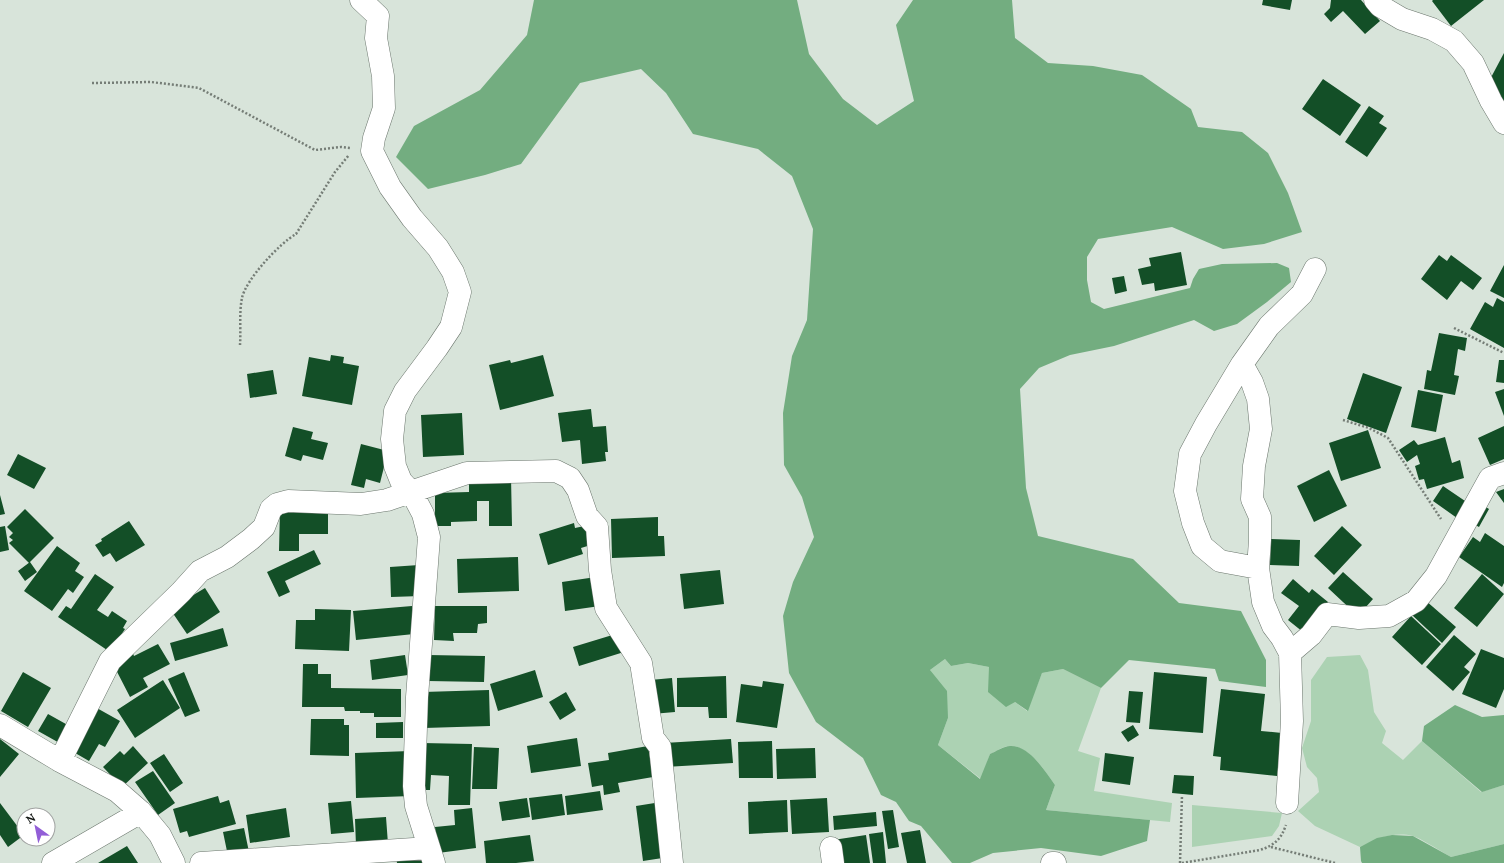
<svg xmlns="http://www.w3.org/2000/svg" width="1504" height="863" font-family="Lora,serif">
<style>
.green{fill:#acd2b3}
.forest{fill:#73ad80}
.building{fill:#134f27}
.lines{fill:none;stroke-linecap:round;stroke-linejoin:round}
.minor-casing{stroke:#6b766d;stroke-width:23}
.path{stroke:#757d76;stroke-width:2.5;stroke-dasharray:2 2;stroke-linecap:butt}
.minor{stroke:#fff;stroke-width:22}
</style>
<rect width="100%" height="100%" fill="#d8e4da"/>
<path class="green" d="M 1360,655 L 1368,670 L 1374,712 L 1386,731 L 1382,743 L 1403,760 L 1422,741 L 1481,792 L 1504,785 L 1504,844 L 1451,857 C 1442,852 1422,839 1413,836 C 1394,831 1376,839 1360,847 L 1315,826 L 1298,811 L 1319,792 L 1317,778 L 1307,767 L 1302,748 L 1311,721 L 1311,680 L 1327,657 Z
M 945,659 L 951,666 L 968,663 L 989,667 L 1015,702 L 1027,711 L 1042,673 L 1063,669 L 1101,688 L 1078,751 L 1100,758 L 1094,791 L 1172,803 L 1170,822 L 1046,810 L 1055,785 C 1044,770 1031,747 1010,746 C 1005,745 995,752 990,754 L 981,779 L 938,745 L 948,718 L 930,670 Z
M 1192,805 L 1282,813 L 1279,826 L 1272,836 L 1192,847 Z"/>
<path class="forest" d="M 534,0 L 797,0 L 809,54 L 843,99 L 877,125 L 914,101 L 896,25 L 913,0 L 1012,0 L 1015,38 L 1048,63 L 1093,66 L 1142,75 L 1191,109 L 1198,127 L 1242,132 L 1268,153 L 1288,193 L 1302,232 L 1264,244 L 1223,249 L 1172,227 L 1098,239 L 1087,257 L 1087,280 L 1091,302 L 1104,309 L 1190,288 L 1193,279 L 1199,269 L 1222,264 L 1277,263 L 1289,268 L 1291,282 L 1267,302 L 1237,324 L 1214,331 L 1194,320 L 1114,346 L 1070,355 L 1039,368 L 1020,389 L 1026,488 L 1038,536 L 1133,559 L 1179,603 L 1241,611 L 1266,660 L 1266,687 L 1219,681 L 1215,669 L 1129,660 L 1101,688 L 1063,669 L 1042,673 L 1028,711 L 1015,702 L 1006,707 L 988,692 L 989,667 L 968,663 L 951,666 L 945,659 L 930,670 L 947,691 L 948,718 L 938,745 L 980,779 L 990,754 C 995,752 1004,746 1010,746 C 1029,745 1045,771 1055,785 L 1046,810 L 1150,820 L 1147,841 L 1101,856 L 1041,848 L 993,853 L 970,863 L 952,863 L 921,826 L 909,821 L 896,802 L 881,795 L 863,758 L 816,722 L 789,673 L 783,616 L 793,582 L 814,537 L 802,497 L 784,465 L 783,413 L 792,356 L 807,320 L 813,229 L 792,176 L 758,149 L 693,134 L 666,93 L 641,69 L 580,83 L 521,164 L 485,175 L 428,189 L 396,157 L 414,126 L 480,90 L 527,35 Z
M 1455,705 L 1482,717 L 1504,715 L 1504,785 L 1482,792 L 1422,741 L 1424,726 Z
M 1392,835 L 1413,836 L 1451,857 L 1504,844 L 1504,863 L 1362,863 L 1361,861 L 1360,847 L 1377,838 Z"/>
<path class="building" d="M 1263,0 L 1292,0 L 1290,10 L 1262,5 Z
M 1331,0 L 1361,0 L 1380,21 L 1365,34 L 1343,11 L 1331,22 L 1324,14 L 1330,8 Z
M 1433,0 L 1484,0 L 1451,26 L 1432,1 Z
M 1504,53 L 1504,106 L 1487,85 Z
M 1323,79 L 1361,105 L 1340,136 L 1302,109 Z
M 1369,106 L 1384,116 L 1379,123 L 1387,128 L 1367,157 L 1345,142 Z
M 1181,252 L 1187,285 L 1155,291 L 1154,283 L 1142,285 L 1138,269 L 1151,266 L 1149,258 Z
M 1439,255 L 1447,261 L 1451,255 L 1482,278 L 1473,290 L 1461,281 L 1447,300 L 1421,279 Z
M 1504,265 L 1504,298 L 1490,291 Z
M 1124,276 L 1127,291 L 1115,294 L 1112,278 Z
M 1497,298 L 1504,302 L 1504,348 L 1470,329 L 1485,302 L 1493,307 Z
M 1439,333 L 1467,338 L 1465,351 L 1458,349 L 1454,375 L 1459,376 L 1455,395 L 1424,389 L 1427,370 L 1431,371 Z
M 331,355 L 344,357 L 343,363 L 359,366 L 352,405 L 302,396 L 309,357 L 330,361 Z
M 543,355 L 554,396 L 500,410 L 489,365 L 510,360 L 511,363 Z
M 1499,360 L 1504,360 L 1504,383 L 1496,382 Z
M 273,370 L 277,394 L 250,398 L 247,374 Z
M 1363,373 L 1402,387 L 1386,433 L 1347,419 Z
M 1504,389 L 1504,416 L 1495,392 Z
M 1418,390 L 1443,395 L 1436,432 L 1411,427 Z
M 591,409 L 593,427 L 606,426 L 608,452 L 605,452 L 606,461 L 582,464 L 580,440 L 562,442 L 558,413 Z
M 462,413 L 464,455 L 423,457 L 421,415 Z
M 1504,426 L 1504,459 L 1490,465 L 1478,438 Z
M 293,427 L 313,432 L 311,439 L 328,443 L 323,460 L 303,455 L 301,461 L 285,456 Z
M 1368,430 L 1381,468 L 1341,481 L 1329,443 Z
M 1445,437 L 1452,463 L 1460,460 L 1464,478 L 1427,489 L 1424,479 L 1419,480 L 1415,466 L 1420,464 L 1417,455 L 1407,462 L 1399,450 L 1414,440 L 1418,445 Z
M 361,444 L 388,451 L 380,483 L 366,479 L 364,488 L 351,485 Z
M 18,454 L 46,468 L 34,489 L 7,475 Z
M 1329,470 L 1347,506 L 1314,522 L 1297,486 Z
M 511,477 L 512,526 L 489,526 L 489,501 L 477,501 L 477,521 L 451,522 L 451,526 L 435,526 L 435,493 L 469,492 L 469,478 Z
M 1443,486 L 1468,503 L 1457,518 L 1433,501 Z
M 1504,489 L 1504,503 L 1496,492 Z
M 0,495 L 5,514 L 0,515 Z
M 1481,504 L 1489,509 L 1479,527 L 1470,522 Z
M 280,508 L 328,509 L 328,534 L 299,534 L 299,551 L 279,551 Z
M 25,509 L 54,538 L 29,563 L 9,543 L 13,540 L 9,537 L 13,533 L 7,527 Z
M 658,517 L 658,536 L 664,536 L 665,556 L 612,558 L 611,519 Z
M 129,521 L 145,545 L 116,562 L 110,553 L 103,557 L 95,545 L 102,541 L 101,539 Z
M 574,523 L 575,528 L 589,525 L 594,544 L 581,548 L 583,554 L 548,565 L 539,534 Z
M 5,526 L 9,550 L 0,552 L 0,527 Z
M 1342,526 L 1362,545 L 1334,575 L 1314,556 Z
M 1485,533 L 1504,546 L 1504,583 L 1502,587 L 1459,557 L 1473,537 L 1480,542 Z
M 1271,539 L 1300,540 L 1299,566 L 1270,565 Z
M 57,546 L 80,563 L 75,571 L 84,577 L 73,593 L 68,589 L 52,611 L 24,591 Z
M 314,550 L 321,564 L 285,581 L 290,592 L 279,597 L 267,572 Z
M 518,557 L 519,591 L 458,593 L 457,559 Z
M 30,562 L 37,572 L 25,581 L 18,571 Z
M 419,565 L 421,596 L 391,597 L 390,567 Z
M 720,570 L 724,604 L 684,609 L 680,574 Z
M 1343,572 L 1373,599 L 1358,616 L 1328,588 Z
M 95,574 L 114,587 L 97,610 L 108,617 L 112,611 L 127,621 L 123,628 L 125,629 L 110,652 L 58,617 L 66,606 L 71,609 Z
M 1482,574 L 1504,594 L 1477,627 L 1454,608 Z
M 596,577 L 600,606 L 565,611 L 562,582 Z
M 1293,579 L 1309,593 L 1312,589 L 1328,602 L 1303,632 L 1288,620 L 1299,606 L 1281,593 Z
M 205,588 L 220,612 L 187,634 L 170,609 Z
M 1425,600 L 1456,627 L 1442,643 L 1412,615 Z
M 412,606 L 414,634 L 356,640 L 353,611 Z
M 435,606 L 487,606 L 487,623 L 478,624 L 477,633 L 453,633 L 454,641 L 434,640 Z
M 315,609 L 351,610 L 349,651 L 295,649 L 296,620 L 315,620 Z
M 1411,616 L 1441,644 L 1422,665 L 1392,637 Z
M 223,628 L 228,646 L 175,661 L 170,643 Z
M 619,633 L 624,652 L 579,666 L 573,647 Z
M 1454,635 L 1476,654 L 1464,667 L 1470,672 L 1453,691 L 1426,667 Z
M 158,644 L 170,664 L 143,678 L 148,687 L 130,697 L 112,662 L 132,651 L 134,656 Z
M 1481,649 L 1504,658 L 1504,689 L 1496,708 L 1462,694 Z
M 405,655 L 408,675 L 372,680 L 370,660 Z
M 428,655 L 485,656 L 484,682 L 428,681 Z
M 303,664 L 318,664 L 318,674 L 331,674 L 331,688 L 401,689 L 401,717 L 374,717 L 374,713 L 360,713 L 360,711 L 345,711 L 344,707 L 302,707 Z
M 535,670 L 543,697 L 498,711 L 490,684 Z
M 23,672 L 51,688 L 28,727 L 1,711 Z
M 184,672 L 200,711 L 185,717 L 168,679 Z
M 1154,672 L 1207,677 L 1203,733 L 1149,729 Z
M 726,676 L 727,718 L 709,718 L 708,707 L 677,707 L 677,678 Z
M 672,678 L 675,712 L 652,714 L 650,680 Z
M 163,680 L 180,708 L 135,738 L 117,710 Z
M 763,681 L 784,684 L 777,728 L 736,722 L 741,684 L 762,687 Z
M 1221,689 L 1265,694 L 1261,731 L 1282,733 L 1277,776 L 1220,770 L 1221,757 L 1213,756 Z
M 489,690 L 490,726 L 424,728 L 423,692 Z
M 1129,691 L 1143,692 L 1140,723 L 1126,722 Z
M 566,692 L 576,710 L 560,720 L 549,702 Z
M 95,707 L 120,721 L 105,747 L 99,744 L 89,761 L 70,750 Z
M 48,714 L 73,728 L 63,745 L 38,731 Z
M 311,719 L 344,719 L 344,725 L 349,725 L 349,756 L 310,755 Z
M 403,722 L 403,738 L 376,738 L 376,723 Z
M 1133,725 L 1139,735 L 1128,742 L 1121,732 Z
M 577,738 L 581,766 L 531,773 L 527,746 Z
M 0,739 L 19,754 L 0,777 Z
M 731,739 L 733,763 L 665,767 L 664,743 Z
M 772,741 L 773,778 L 739,778 L 738,742 Z
M 422,743 L 472,744 L 470,805 L 448,805 L 449,776 L 431,775 L 430,790 L 421,790 Z
M 133,746 L 148,763 L 122,787 L 103,767 L 120,751 L 124,755 Z
M 648,746 L 653,777 L 618,783 L 620,792 L 604,795 L 603,785 L 592,787 L 588,763 L 609,760 L 608,753 Z
M 474,747 L 499,748 L 497,789 L 472,789 Z
M 815,748 L 816,778 L 777,779 L 776,749 Z
M 410,751 L 411,796 L 356,798 L 355,753 Z
M 1105,753 L 1134,757 L 1130,785 L 1102,781 Z
M 164,754 L 183,783 L 170,792 L 150,763 Z
M 153,771 L 175,803 L 158,815 L 135,782 Z
M 1174,775 L 1194,776 L 1193,795 L 1172,793 Z
M 600,791 L 603,810 L 567,815 L 565,796 Z
M 562,794 L 565,815 L 532,820 L 529,798 Z
M 218,796 L 220,803 L 229,800 L 236,824 L 189,837 L 187,831 L 180,833 L 173,809 Z
M 527,798 L 530,817 L 502,821 L 499,802 Z
M 827,798 L 829,832 L 792,834 L 790,800 Z
M 787,800 L 788,832 L 749,834 L 748,802 Z
M 351,801 L 354,832 L 331,834 L 328,803 Z
M 661,802 L 669,857 L 643,861 L 636,806 Z
M 0,803 L 24,835 L 8,847 L 0,835 Z
M 286,808 L 290,837 L 250,843 L 246,815 Z
M 472,808 L 476,848 L 438,853 L 435,827 L 455,825 L 454,810 Z
M 893,810 L 899,847 L 888,849 L 882,811 Z
M 876,812 L 877,826 L 834,830 L 833,816 Z
M 386,817 L 388,844 L 356,846 L 355,819 Z
M 244,828 L 249,852 L 228,856 L 223,832 Z
M 920,830 L 926,863 L 907,863 L 901,833 Z
M 883,832 L 886,863 L 873,863 L 869,834 Z
M 530,835 L 534,861 L 516,863 L 486,863 L 484,841 Z
M 866,835 L 870,863 L 836,863 L 833,840 Z
M 127,846 L 138,863 L 98,863 Z
M 427,853 L 428,863 L 397,863 L 396,856 Z"/>
<g class="lines">
<defs>
<path id="minor" d="M 361,0 L 378,16 L 376,38 L 383,76 L 384,108 L 374,138 L 372,151 L 390,187 L 412,218 L 438,248 L 453,272 L 460,292 L 451,327 L 437,348 L 405,391 L 395,411 L 392,439 L 395,466 L 401,481 L 412,493 L 423,514 L 429,537 L 417,697 L 414,786 L 416,806 L 434,863
M 1375,0 L 1380,6 L 1402,19 L 1432,29 L 1454,41 L 1473,63 L 1491,101 L 1504,123
M 1242,364 L 1252,382 L 1258,399 L 1261,429 L 1254,466 L 1252,499 L 1260,517 L 1260,540 L 1258,568 L 1263,602 L 1273,626 L 1282,638 L 1290,653 L 1292,721 L 1287,803
M 1258,568 L 1220,561 L 1202,546 L 1193,523 L 1185,491 L 1190,454 L 1206,424 L 1242,364 L 1269,326 L 1302,294 L 1315,269
M 1290,653 L 1311,635 L 1327,614 L 1359,618 L 1389,616 L 1416,601 L 1436,576 L 1490,478 L 1504,473
M 0,725 L 60,761 L 117,791 L 141,812 L 160,835 L 174,863
M 60,761 L 110,661 L 181,592 L 200,571 L 227,557 L 251,539 L 264,527 L 271,509 L 277,504 L 288,501 L 361,504 L 387,500 L 467,473 L 556,471 L 570,478 L 578,490 L 587,516 L 597,527 L 600,570 L 606,608 L 641,663 L 653,738 L 660,747 L 672,863
M 831,848 L 833,863
M 53,863 L 141,812
M 201,863 L 429,848
M 1052,863 L 1055,863"/>
</defs>
<use href="#minor" class="minor-casing"/>
<path class="path" d="M 92,83 L 151,82 L 199,88 L 315,150 L 341,147 L 350,148
M 1454,328 L 1504,353
M 240,345 C 241,330 239,312 242,298 C 246,279 280,243 296,234 L 335,172 L 349,155
M 1343,420 L 1369,428 L 1388,438 L 1441,519
M 1271,847 L 1335,863
M 1180,863 L 1182,795
M 1182,863 L 1260,850 C 1275,845 1281,839 1286,825"/>
<use href="#minor" class="minor"/>
</g>
<g transform="translate(36 827) rotate(327)"><circle r="19" fill="#ffffff" stroke="#a0a2a1"/>
<path d="M0-3L7 15L0 10L-7 15Z" fill="#925ed7"/>
<text y="-6" font-size="11" font-weight="bold" text-anchor="middle" fill="#121613">N</text>
</g>
</svg>
